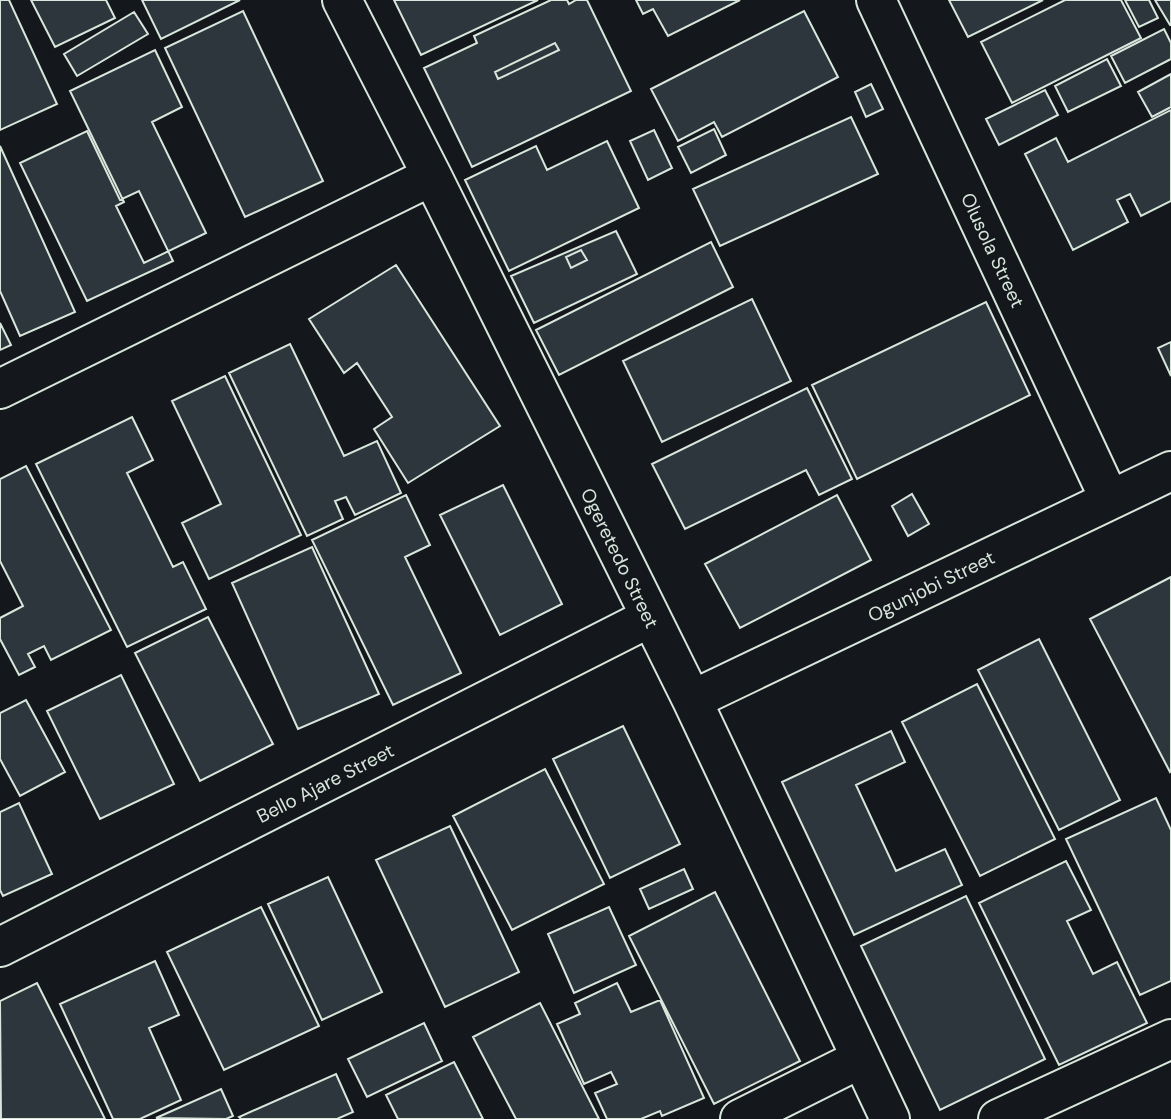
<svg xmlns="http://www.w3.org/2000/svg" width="1171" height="1119" font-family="'DM Sans',sans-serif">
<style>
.building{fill:#2c363c;stroke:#d8e6dc;stroke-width:2;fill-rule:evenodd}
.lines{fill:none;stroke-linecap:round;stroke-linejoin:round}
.minor-casing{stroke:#d8e6dc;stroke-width:42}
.minor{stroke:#14181c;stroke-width:38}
.labels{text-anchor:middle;stroke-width:5;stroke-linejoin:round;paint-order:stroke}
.street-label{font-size:19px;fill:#d8e6dc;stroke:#14181c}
</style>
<rect width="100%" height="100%" fill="#14181c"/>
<path class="building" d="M 0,0 L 9,0 L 57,104 L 0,130 Z
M 31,0 L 106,0 L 115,18 L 55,47 Z
M 142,0 L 240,0 L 161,39 Z
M 394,0 L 538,0 L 421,55 Z
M 551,0 L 567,0 L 569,4 L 576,0 L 587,0 L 631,91 L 472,167 L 424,68 L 477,43 L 474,36 ZM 555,43 L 559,50 L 498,79 L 495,72 Z
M 636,0 L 740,0 L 668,36 L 653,9 L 643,14 Z
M 949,0 L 1043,0 L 968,37 Z
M 1065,0 L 1121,0 L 1141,38 L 1012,103 L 981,42 Z
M 1125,0 L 1149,0 L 1158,18 L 1139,27 Z
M 1155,0 L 1171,0 L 1171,25 L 1170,25 Z
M 243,11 L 323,181 L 245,217 L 165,48 Z
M 804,11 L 838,77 L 722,137 L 714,122 L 678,141 L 651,89 Z
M 134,12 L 148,34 L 77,76 L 64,54 Z
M 1164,29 L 1171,43 L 1171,59 L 1125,83 L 1111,56 Z
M 555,43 L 559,50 L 498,79 L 495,72 Z
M 155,50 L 182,107 L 152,122 L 206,233 L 144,263 L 116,206 L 124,202 L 70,91 Z
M 1107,59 L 1121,86 L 1068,112 L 1055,86 Z
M 1171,74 L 1171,107 L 1152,117 L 1138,92 Z
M 871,84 L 883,109 L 866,117 L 855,92 Z
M 1045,90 L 1058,115 L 999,145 L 986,119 Z
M 1171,110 L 1171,201 L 1141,216 L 1130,194 L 1117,200 L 1128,222 L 1073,250 L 1025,154 L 1056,138 L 1068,162 Z
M 851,117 L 878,174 L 720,246 L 693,189 Z
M 714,129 L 726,155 L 691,173 L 678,147 Z
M 654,130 L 672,168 L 648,180 L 630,141 Z
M 87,131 L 120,200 L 139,191 L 173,261 L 87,301 L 20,163 Z
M 607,141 L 639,208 L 509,271 L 465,180 L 536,146 L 547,170 Z
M 0,146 L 75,312 L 20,336 L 0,291 Z
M 616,231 L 637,274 L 534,323 L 511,276 ZM 581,250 L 587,260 L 571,268 L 566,257 Z
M 711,242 L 733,287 L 559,375 L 536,330 Z
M 581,250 L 587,260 L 571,268 L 566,257 Z
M 396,265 L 500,426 L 408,483 L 374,429 L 392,417 L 357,363 L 344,373 L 309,319 Z
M 752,299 L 791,381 L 662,442 L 623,361 Z
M 986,302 L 1030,395 L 857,479 L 812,385 Z
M 0,323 L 11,345 L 0,350 Z
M 1171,342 L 1171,376 L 1158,348 Z
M 290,344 L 344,456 L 377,441 L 401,493 L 355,515 L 346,497 L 335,501 L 343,519 L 307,536 L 229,373 Z
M 225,376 L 301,535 L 209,579 L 182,523 L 221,504 L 172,401 Z
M 807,388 L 852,479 L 819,495 L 806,470 L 685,529 L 652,464 Z
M 132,417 L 153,460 L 127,473 L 173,567 L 183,562 L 206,609 L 127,647 L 36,464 Z
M 26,466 L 111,630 L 51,660 L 44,646 L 28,654 L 35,667 L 19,675 L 0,639 L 0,618 L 23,606 L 0,561 L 0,479 Z
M 503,485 L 562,604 L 500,635 L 440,515 Z
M 912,494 L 929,524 L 908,536 L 892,506 Z
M 406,495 L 430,545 L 405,557 L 461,673 L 393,705 L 312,540 Z
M 837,495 L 871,560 L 740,628 L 705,564 Z
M 312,547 L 379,694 L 298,729 L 232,583 Z
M 1171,577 L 1171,771 L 1170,772 L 1090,619 Z
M 208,617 L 273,744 L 200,781 L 135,653 Z
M 1039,639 L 1120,800 L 1059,830 L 978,670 Z
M 121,675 L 174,784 L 100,819 L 47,711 Z
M 977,684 L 1055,839 L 980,876 L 902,722 Z
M 26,700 L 65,772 L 20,796 L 0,759 L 0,713 Z
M 623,726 L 680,844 L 610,878 L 553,759 Z
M 891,731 L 905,762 L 856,785 L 896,871 L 945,849 L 962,885 L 854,935 L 782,782 Z
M 545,769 L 604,884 L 512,930 L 453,816 Z
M 1156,798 L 1171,830 L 1171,981 L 1140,995 L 1066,839 Z
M 19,803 L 52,874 L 3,896 L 0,890 L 0,812 Z
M 450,826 L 519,972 L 445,1007 L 376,860 Z
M 1066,861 L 1091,910 L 1067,921 L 1093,974 L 1117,962 L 1147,1023 L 1059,1065 L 979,903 Z
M 684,869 L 693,889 L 649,909 L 640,889 Z
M 328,877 L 382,992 L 322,1020 L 268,904 Z
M 715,892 L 800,1061 L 714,1104 L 629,936 Z
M 966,896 L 1045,1059 L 940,1110 L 861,946 Z
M 261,907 L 319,1026 L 224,1070 L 167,952 Z
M 609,907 L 636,965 L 574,993 L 548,934 Z
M 155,961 L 179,1015 L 149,1028 L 181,1100 L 140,1119 L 113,1119 L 60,1004 Z
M 37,983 L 105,1119 L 1,1119 L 0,1001 Z
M 617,983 L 631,1012 L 660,1000 L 704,1098 L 662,1116 L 660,1111 L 641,1119 L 607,1119 L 595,1093 L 617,1084 L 611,1072 L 584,1084 L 557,1024 L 580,1014 L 575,1003 Z
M 540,1003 L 599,1119 L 516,1119 L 473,1037 Z
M 424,1023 L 442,1061 L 367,1097 L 348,1059 Z
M 454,1062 L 483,1119 L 398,1119 L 386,1095 Z
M 336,1074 L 353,1112 L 337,1119 L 241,1119 L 239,1117 Z
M 221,1089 L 233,1116 L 226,1119 L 156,1118 Z"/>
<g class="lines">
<defs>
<path id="minor" d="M 342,0 L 432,176 L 692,700 L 890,1119
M 876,0 L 1110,500
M 0,389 L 432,176
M 692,700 L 1171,471
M 0,947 L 649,618
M 740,1119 L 860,1059
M 998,1119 L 1171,1039"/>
</defs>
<use href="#minor" class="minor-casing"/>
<use href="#minor" class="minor"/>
</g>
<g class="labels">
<g class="street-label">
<text transform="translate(993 250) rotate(65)" y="7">Olusola Street</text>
<text transform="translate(620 558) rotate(64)" y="7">Ogeretedo Street</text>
<text transform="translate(931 586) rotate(-26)" y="7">Ogunjobi Street</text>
<text transform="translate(325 783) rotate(-27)" y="7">Bello Ajare Street</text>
</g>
</g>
</svg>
